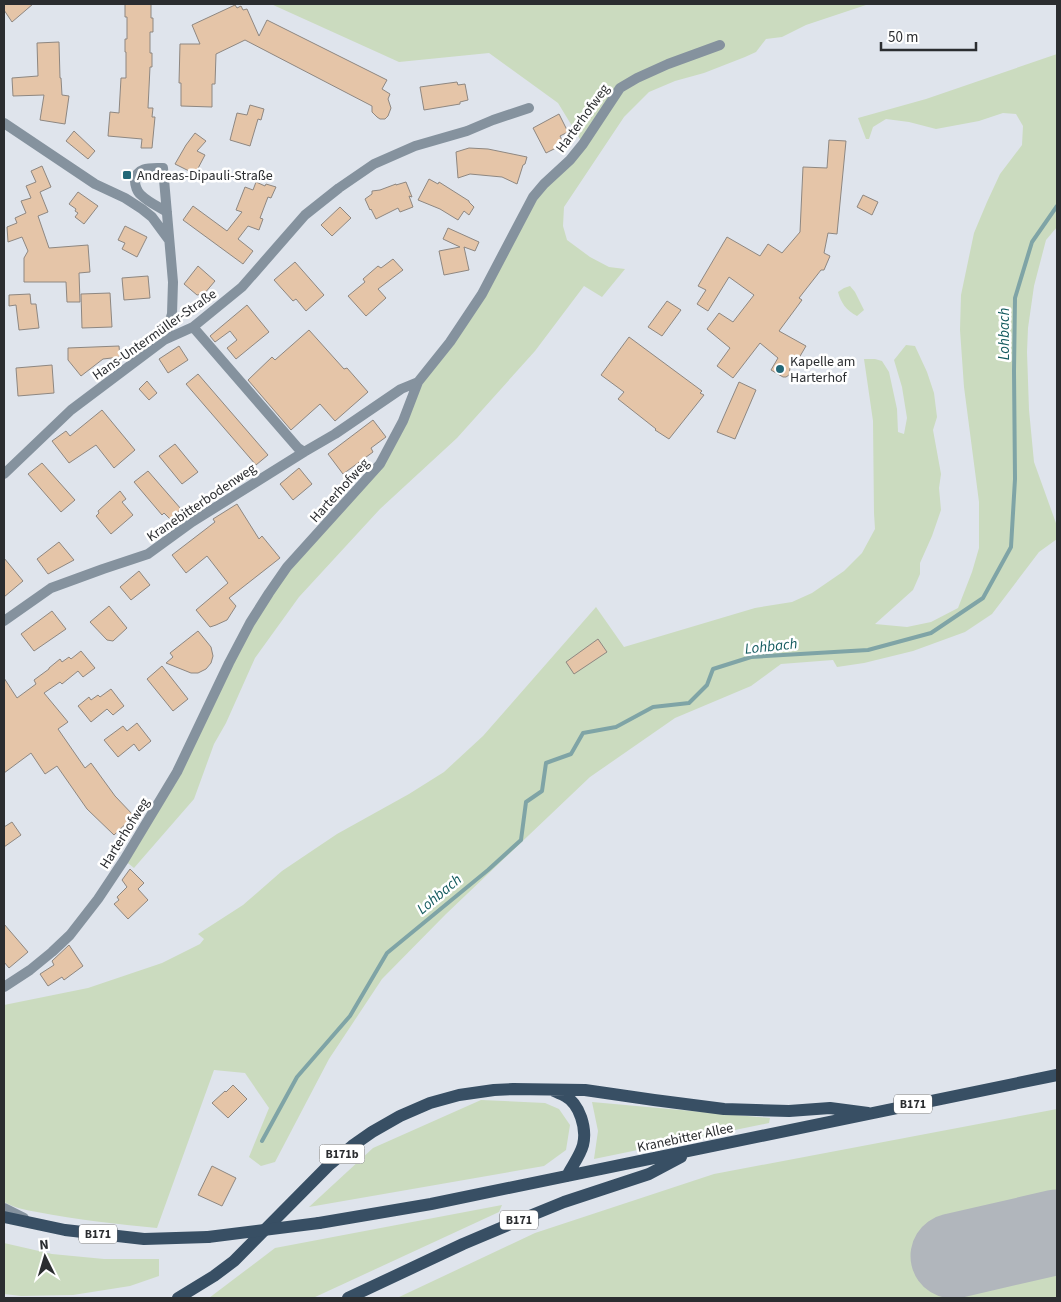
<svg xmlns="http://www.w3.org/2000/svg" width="1061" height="1302" font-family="'Source Sans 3',sans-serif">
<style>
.green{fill:#cbdbbf}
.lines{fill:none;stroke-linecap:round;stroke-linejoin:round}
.stream{stroke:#7fa4a6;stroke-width:4}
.runway{stroke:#b1b6bc;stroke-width:85}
.building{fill:#e5c5a8;stroke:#8e8781}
.street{stroke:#85929e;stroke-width:10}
.primary{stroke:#384f64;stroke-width:12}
.primary-bridge{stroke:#384f64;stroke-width:12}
.poi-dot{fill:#236878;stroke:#fff;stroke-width:2}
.labels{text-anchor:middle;stroke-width:5;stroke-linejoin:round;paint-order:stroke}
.shield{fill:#fff;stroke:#6b6c6e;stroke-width:1}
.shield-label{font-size:12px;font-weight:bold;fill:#2b2d30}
.street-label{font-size:14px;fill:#2b2d30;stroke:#fff}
.poi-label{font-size:14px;fill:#2b2d30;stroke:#fff;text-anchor:start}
.water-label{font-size:15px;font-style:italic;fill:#145b5f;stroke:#fff}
</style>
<rect width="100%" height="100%" fill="#dfe4ec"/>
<path class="green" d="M 271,4 L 869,4 L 806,25 L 782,37 L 766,39 L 756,52 L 745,57 L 704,73 L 675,81 L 649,92 L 624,117 L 564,207 L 563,226 L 567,240 L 590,257 L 609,267 L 625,269 L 602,297 L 584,286 L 535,351 L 457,438 L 380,509 L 299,597 L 255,658 L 226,723 L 214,744 L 194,799 L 134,868 L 124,860 L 269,593 L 380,464 L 418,382 L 450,342 L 533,197 L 583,144 L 558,103 L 489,53 L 399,62 Z
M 1057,54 L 1057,227 L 1046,240 L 1034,286 L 1028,328 L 1027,352 L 1029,410 L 1034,462 L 1057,526 L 1057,539 L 1039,552 L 992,614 L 965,632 L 913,651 L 864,663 L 837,667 L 833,660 L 781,664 L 751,686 L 675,718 L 590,777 L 446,914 L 382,979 L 329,1059 L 275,1162 L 261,1166 L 249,1157 L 269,1108 L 245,1073 L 214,1070 L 157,1228 C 117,1224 77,1220 37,1212 C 26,1210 14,1208 4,1202 L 4,1005 L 88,988 L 162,963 L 200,944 L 204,939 L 198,934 L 243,905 L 282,871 L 337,834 L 409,794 L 444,772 L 483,736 L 596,607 L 624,647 L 755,608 L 792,602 L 812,593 L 844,571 L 862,553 L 875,529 L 874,513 L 873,421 L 864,359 L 875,359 L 882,361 L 889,372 L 897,409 L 898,432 L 904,434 L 907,418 L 902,387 L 894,360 L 906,345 L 915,346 L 927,372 L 934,393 L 937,417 L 933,430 L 941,474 L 939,488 L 941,510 L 932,536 L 920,563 L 920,574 L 913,590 L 875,624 L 907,627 L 931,622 L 958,608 L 972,572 L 979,548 L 979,502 L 964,387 L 960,330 L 961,295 L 974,233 L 987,202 L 1000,174 L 1022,145 L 1023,126 L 1016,114 L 1003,113 L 979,121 L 936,129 L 909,122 L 886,119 L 873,127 L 869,139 L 866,139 L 858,118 L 926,99 Z
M 850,286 L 855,292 L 864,310 L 857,316 C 846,310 841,303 838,292 L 844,288 Z
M 481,1100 L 545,1103 L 559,1109 L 570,1125 L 566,1150 L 544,1166 L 309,1207 L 373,1148 Z
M 592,1102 L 770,1118 L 769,1123 L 594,1159 L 598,1131 Z
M 1057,1109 L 1057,1298 L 397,1298 L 535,1233 L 714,1174 Z
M 502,1205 L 499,1212 L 313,1298 L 209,1298 L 275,1248 Z
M 4,1243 L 52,1254 L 104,1259 L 159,1259 L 159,1276 L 130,1286 L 73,1295 L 21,1296 L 4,1294 Z"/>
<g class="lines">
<path class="stream" d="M 262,1141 L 297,1077 L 350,1016 L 387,953 L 488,870 L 521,840 L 526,802 L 542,791 L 546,763 L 571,754 L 583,733 L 616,727 L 653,707 L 689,703 L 707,685 L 713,669 L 751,657 L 868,650 L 931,633 L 983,598 L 1011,547 L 1015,479 L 1014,371 L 1015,298 L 1032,242 L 1057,206"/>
<path class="runway" d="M 953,1256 L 1057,1232"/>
</g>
<path class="building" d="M 4,4 L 33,4 L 12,22 L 4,10 Z
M 125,4 L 151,4 L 151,18 L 153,18 L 153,32 L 150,32 L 150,53 L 152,53 L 152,67 L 150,67 L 148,108 L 153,108 L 152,117 L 155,117 L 152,148 L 141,148 L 142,139 L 108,136 L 110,112 L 119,113 L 121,78 L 126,78 L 126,52 L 125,52 L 125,39 L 127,39 L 127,17 L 125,17 Z
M 235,5 L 237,8 L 241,6 L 243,10 L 247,9 L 259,36 L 267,20 L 387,80 L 382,89 L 390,94 L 388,99 L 391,108 L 388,116 L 385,119 L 380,119 L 377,117 L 372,112 L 372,106 L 245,40 L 216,54 L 215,84 L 212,84 L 212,107 L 181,106 L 181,83 L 179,83 L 180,44 L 200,44 L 192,25 Z
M 59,42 L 60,78 L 61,78 L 62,95 L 69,96 L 65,124 L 40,120 L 44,95 L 13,96 L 12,78 L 38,76 L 37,43 Z
M 457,82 L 458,85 L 465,84 L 468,100 L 460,102 L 460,104 L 424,110 L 420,87 Z
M 250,105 L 264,109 L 261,120 L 258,119 L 250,146 L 230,140 L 237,113 L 247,115 Z
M 559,114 L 568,132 L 560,136 L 564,144 L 546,153 L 533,128 Z
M 74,131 L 95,151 L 88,159 L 66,141 Z
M 195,133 L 206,141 L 197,151 L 205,155 L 195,174 L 175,164 L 186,145 Z
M 829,140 L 846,141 L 837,234 L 828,233 L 824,253 L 830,256 L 824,270 L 821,270 L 799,298 L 802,300 L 779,331 L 806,346 L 796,363 L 791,361 L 789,375 L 786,377 L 783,377 L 771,370 L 778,358 L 760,343 L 733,378 L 717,366 L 730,348 L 707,329 L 719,313 L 733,322 L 754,295 L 729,277 L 708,311 L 697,304 L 706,290 L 698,286 L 727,237 L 760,256 L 768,244 L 782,253 L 800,232 L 803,167 L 827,168 Z
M 469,148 L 488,149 L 527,157 L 525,164 L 523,165 L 517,184 L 502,177 L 470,174 L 458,178 L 456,152 Z
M 42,166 L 51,187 L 40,192 L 48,212 L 38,216 L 49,248 L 88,245 L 90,272 L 79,273 L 80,302 L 67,302 L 66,282 L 24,282 L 24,258 L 28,251 L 22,237 L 8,242 L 7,227 L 17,223 L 15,218 L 26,213 L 21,201 L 31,198 L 26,186 L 36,182 L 31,171 Z
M 429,179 L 438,184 L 439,182 L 469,201 L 469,202 L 474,207 L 469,215 L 464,211 L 458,220 L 440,209 L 418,200 Z
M 256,182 L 265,186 L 266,184 L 276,187 L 271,198 L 268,197 L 260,218 L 263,219 L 259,230 L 248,226 L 238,239 L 253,251 L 243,264 L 183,220 L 193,206 L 227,231 L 242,212 L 236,210 L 245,187 L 253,190 Z
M 406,182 L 412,197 L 409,196 L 413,207 L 400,212 L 398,208 L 376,219 L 371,209 L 370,210 L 365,199 L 372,194 L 372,191 L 380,190 L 396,184 L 396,185 Z
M 78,192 L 98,206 L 84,224 L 75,217 L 78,213 L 75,211 L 76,209 L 69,204 Z
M 863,195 L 878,202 L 872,215 L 857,207 Z
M 340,207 L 351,218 L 332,236 L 321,225 Z
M 125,226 L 147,237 L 137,257 L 122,249 L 125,243 L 118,240 Z
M 448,228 L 479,242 L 475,251 L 464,247 L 469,270 L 444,275 L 439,251 L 460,247 L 443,239 Z
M 393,259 L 403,270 L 378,289 L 386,298 L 366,316 L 348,296 L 365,282 L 363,279 L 378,266 L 381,268 Z
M 295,262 L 324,295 L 306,311 L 296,299 L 293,301 L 274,280 Z
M 198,266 L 215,281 L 204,294 L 197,295 L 184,284 Z
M 148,276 L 150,298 L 124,300 L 122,278 Z
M 110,293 L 112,327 L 82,328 L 81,294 Z
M 30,294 L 31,304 L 36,304 L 39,328 L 19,330 L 16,305 L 9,306 L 9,295 Z
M 667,301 L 681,310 L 662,336 L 648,327 Z
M 247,305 L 269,332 L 236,359 L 227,348 L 237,340 L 230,331 L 215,342 L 210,336 Z
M 309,330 L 344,369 L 347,368 L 368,392 L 335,421 L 320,404 L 291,430 L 248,380 L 272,357 L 275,360 Z
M 629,337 L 702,391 L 700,393 L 704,395 L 669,439 L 655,430 L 656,429 L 618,399 L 624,392 L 601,375 Z
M 119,346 L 120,357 L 103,359 L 81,376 L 68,360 L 68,348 Z
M 179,346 L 188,360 L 168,373 L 159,359 Z
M 52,365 L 54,393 L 18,396 L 16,368 Z
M 198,374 L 268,455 L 256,465 L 186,384 Z
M 147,381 L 157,393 L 149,400 L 139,389 Z
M 739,382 L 756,390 L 735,439 L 717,432 Z
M 102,410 L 135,450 L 114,468 L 96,445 L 69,463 L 52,441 L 66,431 L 70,436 Z
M 373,420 L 386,437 L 371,448 L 373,452 L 343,474 L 328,454 Z
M 175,444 L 198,472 L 182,484 L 159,456 Z
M 42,463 L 75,500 L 61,512 L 28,474 Z
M 299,468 L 312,484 L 293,500 L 280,484 Z
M 148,471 L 181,509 L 170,519 L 164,513 L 162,515 L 134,482 Z
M 120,491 L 126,499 L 122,502 L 133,515 L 111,534 L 96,516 L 99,513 L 98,511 Z
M 237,504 L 259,539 L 262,536 L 280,558 L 229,598 L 236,606 L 227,620 L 216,625 L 210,627 L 196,610 L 228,583 L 207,556 L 186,573 L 172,555 L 215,522 L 213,519 Z
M 59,542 L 74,560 L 48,574 L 37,559 Z
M 4,558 L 23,581 L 4,597 Z
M 139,571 L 150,585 L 131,600 L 120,587 Z
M 109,606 L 127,628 L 113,641 L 107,640 L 90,622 Z
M 52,611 L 66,629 L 34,651 L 21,634 Z
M 198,631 L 211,647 L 213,656 L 211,663 L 206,669 L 198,673 L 191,673 L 166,663 L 173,657 L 170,653 Z
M 598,639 L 607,652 L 574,674 L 566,662 Z
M 81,651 L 95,668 L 83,677 L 78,671 L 62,684 L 60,682 L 44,693 L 68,722 L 58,729 L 85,768 L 91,763 L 115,796 L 134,816 L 114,835 L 87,809 L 57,766 L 45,774 L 31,753 L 4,773 L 4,678 L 17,698 L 36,684 L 34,680 L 49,669 L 49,668 L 60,659 L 62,662 L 69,657 L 71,659 Z
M 162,666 L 188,699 L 173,711 L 147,679 Z
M 111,689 L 124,706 L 113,715 L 107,709 L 91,722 L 78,706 L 89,697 L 91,700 L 98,695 L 100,697 Z
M 137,723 L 151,741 L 139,751 L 134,744 L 118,757 L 104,740 L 123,726 L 127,731 Z
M 12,822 L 21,835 L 4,847 L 4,827 Z
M 130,869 L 144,883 L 138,889 L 148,900 L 128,919 L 114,904 L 119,900 L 117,897 L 127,887 L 122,880 Z
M 4,924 L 28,952 L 9,968 L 4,962 Z
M 69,945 L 83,966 L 64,980 L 62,977 L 48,986 L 40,974 L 54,965 L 52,961 Z
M 233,1085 L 247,1099 L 228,1118 L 212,1103 L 225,1091 L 226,1092 Z
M 212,1166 L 236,1178 L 222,1206 L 198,1195 Z"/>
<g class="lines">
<path class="street" d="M 4,123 L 95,184 L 125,198 L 142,209 L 152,217 L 169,240
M 193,327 L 298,448 L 304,452
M 164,340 L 172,314 L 173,282 L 163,168 C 152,168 136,166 135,181 C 135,185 137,192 141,195 C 148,202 159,207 167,212
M 4,474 L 71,410 L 164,340 L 193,327 L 242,287 L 305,215 L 339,188 L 374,164 L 415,146 L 467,131 L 493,120 L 529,108
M 4,621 L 51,588 L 103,569 L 148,554 L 192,522 L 304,452 L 335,434 L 401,389 L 418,382
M 4,987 L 30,970 L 52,952 L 70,935 L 98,899 L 124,860 L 177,772 L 229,663 L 250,623 L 269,593 L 287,567 L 380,464 L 403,421 L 418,382 L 450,342 L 482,294 L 533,197 L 544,184 L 570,160 L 583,144 L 620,88 L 637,78 L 668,64 L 720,45
M 4,1208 L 24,1218"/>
<path class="primary" d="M 554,1091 C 558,1093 562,1094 565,1096 C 580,1104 587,1129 583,1145 C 580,1156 572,1166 567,1176
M 4,1217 L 65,1230 L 144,1239 L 208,1237
M 319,1223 L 431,1204 L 1057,1075
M 178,1298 L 214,1276 L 234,1261 L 328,1166 L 352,1146 L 372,1132 L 400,1116 L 430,1103 L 459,1095 L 494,1090 L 513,1089 L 585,1090 L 654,1100 L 724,1109 L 789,1111 L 830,1108 L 868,1113
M 348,1298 L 463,1244 L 515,1222 L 564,1202 L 649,1174 L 681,1157"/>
<path class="primary-bridge" d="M 208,1237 L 319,1223"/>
</g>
<g class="poi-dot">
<rect x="122" y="170" width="10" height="10" rx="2.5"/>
<circle cx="780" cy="369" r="5"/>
</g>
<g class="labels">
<g class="shield">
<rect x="894" y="1094.5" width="38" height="19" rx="4"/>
<rect x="319.5" y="1144.5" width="45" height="19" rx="4"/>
<rect x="500" y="1210.5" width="38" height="19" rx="4"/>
<rect x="79" y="1224.5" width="38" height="19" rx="4"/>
</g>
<g class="shield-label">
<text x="913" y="1108">B171</text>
<text x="342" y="1158">B171b</text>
<text x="519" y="1224">B171</text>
<text x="98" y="1238">B171</text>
</g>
<g class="street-label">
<text transform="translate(582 118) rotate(-54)" y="5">Harterhofweg</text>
<text transform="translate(154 334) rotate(-35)" y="5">Hans-Untermüller-Straße</text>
<text transform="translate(339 490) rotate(-48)" y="5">Harterhofweg</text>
<text transform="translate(201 502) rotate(-34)" y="5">Kranebitterbodenweg</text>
<text transform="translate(124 833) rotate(-58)" y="5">Harterhofweg</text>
<text transform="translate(685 1137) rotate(-12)" y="5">Kranebitter Allee</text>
</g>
<g class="poi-label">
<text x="137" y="180">Andreas-Dipauli-Straße</text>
<text x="790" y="366">Kapelle am<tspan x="790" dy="16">Harterhof</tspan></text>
</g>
<g class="water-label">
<text transform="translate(1004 334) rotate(-90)" y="5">Lohbach</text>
<text transform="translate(771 646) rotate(-6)" y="5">Lohbach</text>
<text transform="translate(439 894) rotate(-40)" y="5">Lohbach</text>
</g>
</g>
<rect width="1061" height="1302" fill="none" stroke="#2b2d30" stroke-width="10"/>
<g transform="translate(45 1257) rotate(355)" stroke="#ffffff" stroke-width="4" paint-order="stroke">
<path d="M0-4L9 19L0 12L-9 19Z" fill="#2b2d30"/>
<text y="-8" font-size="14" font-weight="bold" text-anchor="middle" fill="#2b2d30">N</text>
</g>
<path d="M881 42v8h95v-8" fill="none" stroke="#2b2d30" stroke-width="2.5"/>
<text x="888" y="42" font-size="15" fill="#2b2d30" stroke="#ffffff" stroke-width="4" paint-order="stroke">50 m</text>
</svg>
